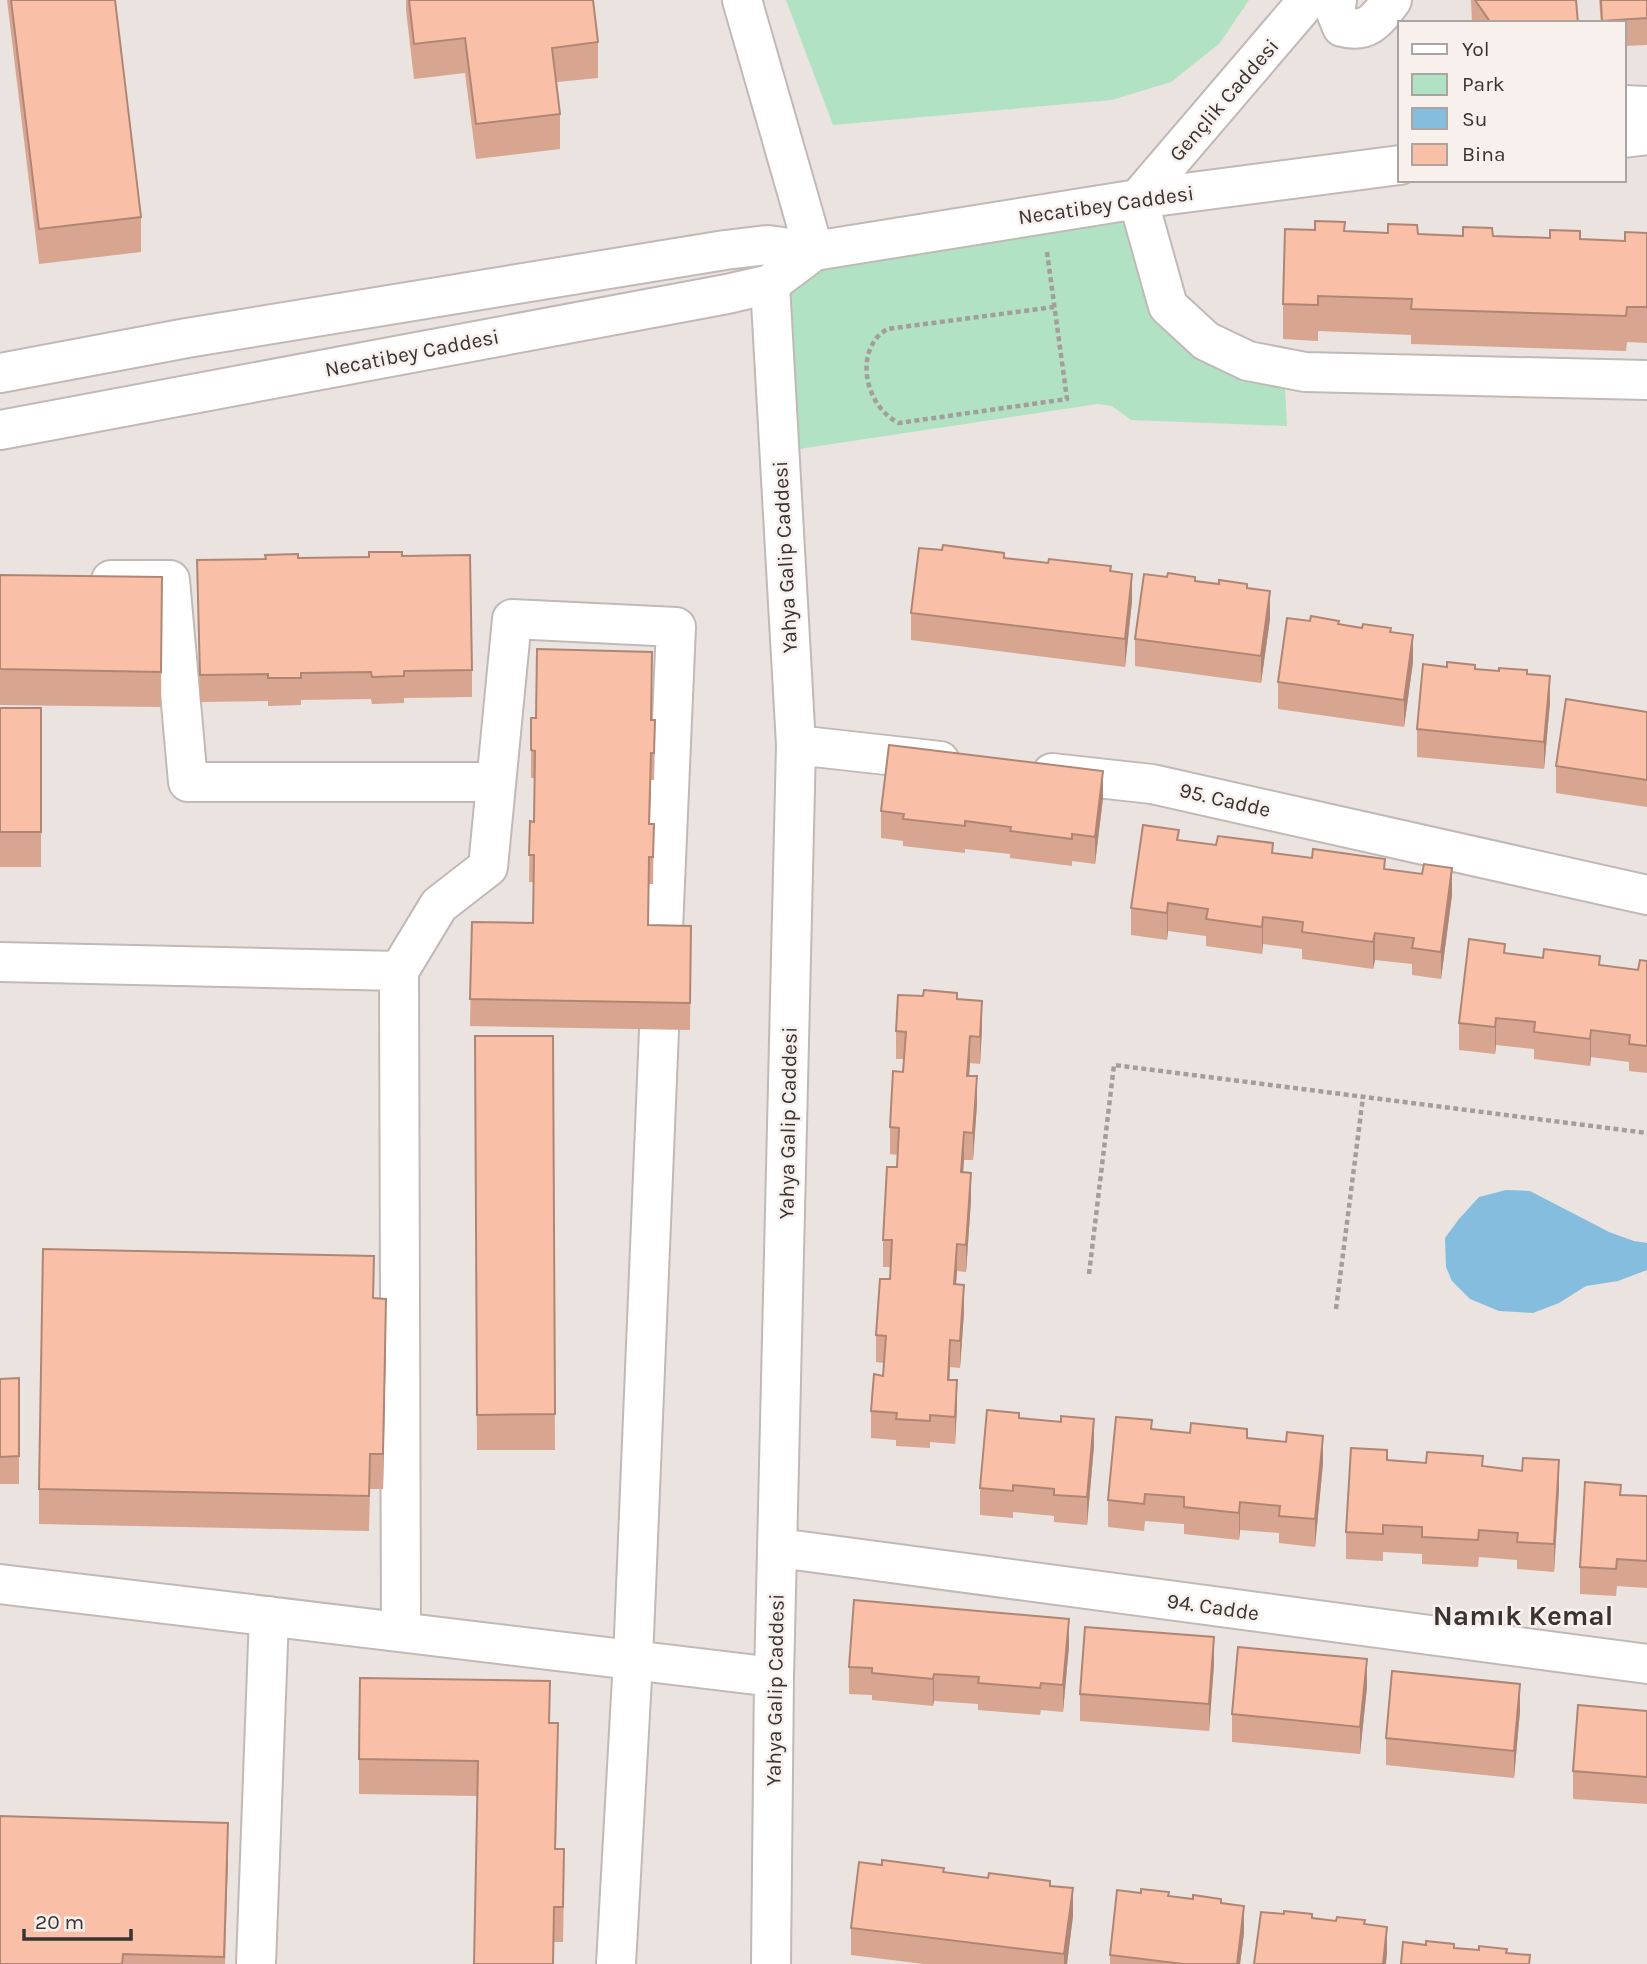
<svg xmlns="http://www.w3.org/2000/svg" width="1647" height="1964" font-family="Karla,sans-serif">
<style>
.green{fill:#b0e2c3}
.water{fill:#84bdde}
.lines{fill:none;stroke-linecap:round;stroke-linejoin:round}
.minor-casing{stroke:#c1b9b5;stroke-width:42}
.major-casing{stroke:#c1b9b5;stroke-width:42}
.path{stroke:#a49e9b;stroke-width:4.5;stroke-dasharray:5 3.5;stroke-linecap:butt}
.minor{stroke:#fff;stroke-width:38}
.major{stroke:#fff;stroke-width:38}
.wall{fill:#d7a590}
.shaded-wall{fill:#af8675}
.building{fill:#fac0a7;stroke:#af8675;stroke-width:2}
.labels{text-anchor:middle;stroke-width:5;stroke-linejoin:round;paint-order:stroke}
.street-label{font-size:21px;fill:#373432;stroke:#f8f0ec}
.district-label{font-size:28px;font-weight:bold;fill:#373432;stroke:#f8f0ec}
</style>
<rect width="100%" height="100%" fill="#ebe3df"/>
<path class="green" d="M 786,0 L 1249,0 L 1219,44 L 1171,82 L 1112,100 L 833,125 Z
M 1138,199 L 1168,306 L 1284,368 L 1287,426 L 1131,420 L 1112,406 L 1098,404 L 779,452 L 770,284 L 814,251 Z"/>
<path class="water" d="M 1506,1190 L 1530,1191 L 1609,1232 L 1634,1241 L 1647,1243 L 1647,1270 L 1618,1281 L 1586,1286 L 1559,1303 L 1533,1313 L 1499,1311 L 1470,1299 L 1452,1281 L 1446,1267 L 1445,1238 L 1459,1219 L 1479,1197 Z"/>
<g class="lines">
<defs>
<path id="minor" d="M 742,0 L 814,251
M 1138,199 L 1168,306 L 1206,341 L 1248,361 L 1305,372 L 1647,380
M 770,284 L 796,745 L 774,1677 L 771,1964
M 111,580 L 170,580 L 188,782 L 496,782
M 796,745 L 940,761
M 1052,773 L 1152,784 L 1647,895
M 0,962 L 399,971 L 439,905 L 488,867 L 512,619 L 676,627 L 662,953
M 399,971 L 401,1632
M 779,1548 L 1647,1664
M 0,1584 L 774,1677
M 256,1964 L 269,1616
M 616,1964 L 633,1660 L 659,1030"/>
<path id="major" d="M 1337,0 L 1335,10 L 1342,27 C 1368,34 1377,20 1392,0
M 1624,105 L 1647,106
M 1624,138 L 1647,135
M 1138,199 L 1308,0
M 0,373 L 187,338 L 725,250 L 768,245 L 814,251 L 1138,199 L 1400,165
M 0,430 L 727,294 L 770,284 L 814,251"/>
</defs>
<use href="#minor" class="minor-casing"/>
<use href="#major" class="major-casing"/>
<path class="path" d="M 1047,252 L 1067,399 L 899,423 C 871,410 856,367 875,340 C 878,335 883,332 887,329 L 1054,307
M 1089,1274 L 1114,1065 L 1647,1133
M 1336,1309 L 1363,1097"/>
<use href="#minor" class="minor"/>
<use href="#major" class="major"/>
</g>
<path class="wall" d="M 7,0 L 115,0 L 141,217 L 141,252 L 39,264 Z
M 406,0 L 593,0 L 598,42 L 598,78 L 557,82 L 560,114 L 560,149 L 476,159 L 465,73 L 414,79 L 406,10 Z
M 1471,0 L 1576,0 L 1578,23 L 1472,23 Z
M 1599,0 L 1647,0 L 1647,45 L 1624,46 L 1624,23 L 1601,23 Z
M 1345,231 L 1625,241 L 1647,233 L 1647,343 L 1627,342 L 1626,351 L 1411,344 L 1411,335 L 1318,331 L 1318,341 L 1283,339 L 1283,304 Z
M 402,556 L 472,670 L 472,697 L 404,698 L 404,703 L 372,704 L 371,699 L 301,700 L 301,705 L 268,706 L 268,701 L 200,702 L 197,560 Z
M 1004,558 L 1111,571 L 1132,601 L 1125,667 L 911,640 L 911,613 Z
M 0,575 L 162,577 L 161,707 L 0,705 Z
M 1195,581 L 1247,588 L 1270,619 L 1261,683 L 1135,666 L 1135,639 Z
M 1339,624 L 1391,632 L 1413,662 L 1404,727 L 1278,709 L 1278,682 Z
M 1475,669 L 1527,674 L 1550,703 L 1544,769 L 1417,757 L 1417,729 Z
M 0,708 L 41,708 L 41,867 L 0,867 Z
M 1647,712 L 1647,807 L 1556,793 L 1556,766 Z
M 531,718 L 652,720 L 655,747 L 654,780 L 651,780 L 650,824 L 654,824 L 653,884 L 649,884 L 648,925 L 691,926 L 690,1030 L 470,1026 L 472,922 L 533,923 L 534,882 L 529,882 L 530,821 L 534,822 L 535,778 L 531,778 Z
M 1103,798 L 1095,864 L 1072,861 L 1072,866 L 1010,858 L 1010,854 L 965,849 L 965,853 L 903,846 L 903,841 L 881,838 L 881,811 Z
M 1179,840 L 1385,869 L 1452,895 L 1441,979 L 1412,975 L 1412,964 L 1375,960 L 1373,969 L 1302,959 L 1302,949 L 1263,944 L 1262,954 L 1206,946 L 1206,936 L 1168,931 L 1167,940 L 1131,935 L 1131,908 Z
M 1505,953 L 1638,970 L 1647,961 L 1647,1073 L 1629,1071 L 1629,1062 L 1591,1057 L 1590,1066 L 1534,1059 L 1534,1049 L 1496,1045 L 1495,1054 L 1459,1050 L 1459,1023 Z
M 957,999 L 982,1028 L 980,1064 L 970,1063 L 969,1076 L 977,1104 L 973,1160 L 964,1160 L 963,1172 L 971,1200 L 966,1272 L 957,1271 L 956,1284 L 964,1312 L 960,1368 L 950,1367 L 949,1380 L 957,1407 L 955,1444 L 930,1442 L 930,1448 L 896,1446 L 896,1440 L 871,1438 L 871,1411 L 883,1376 L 884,1363 L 876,1362 L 876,1335 L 890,1279 L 890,1267 L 883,1267 L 883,1240 L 897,1167 L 898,1155 L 890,1154 L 890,1127 L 903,1072 L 904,1059 L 896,1059 L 896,1031 Z
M 475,1036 L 553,1036 L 555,1450 L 477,1450 Z
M 373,1298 L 386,1334 L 383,1489 L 370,1489 L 369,1531 L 39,1524 L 39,1489 Z
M 19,1378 L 19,1484 L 0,1484 L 0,1379 Z
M 1019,1418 L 1094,1446 L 1087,1525 L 1054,1522 L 1054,1516 L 1013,1512 L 1013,1518 L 980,1515 L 980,1488 Z
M 1152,1430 L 1247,1438 L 1323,1463 L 1315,1547 L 1279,1543 L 1279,1533 L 1240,1530 L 1239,1540 L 1184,1534 L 1184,1524 L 1145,1521 L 1144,1531 L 1108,1527 L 1108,1500 Z
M 1387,1460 L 1483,1466 L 1559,1488 L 1554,1572 L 1517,1569 L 1517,1560 L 1479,1557 L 1478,1567 L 1422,1564 L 1422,1554 L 1383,1552 L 1383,1561 L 1346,1559 L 1346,1532 Z
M 1621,1495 L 1647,1496 L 1647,1588 L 1617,1586 L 1616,1596 L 1580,1594 L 1580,1567 Z
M 1069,1646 L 1063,1712 L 1041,1710 L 1040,1715 L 978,1710 L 978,1704 L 934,1701 L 933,1706 L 872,1700 L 872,1695 L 849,1694 L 849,1667 Z
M 1214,1664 L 1209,1731 L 1080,1721 L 1080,1694 Z
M 1367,1687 L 1360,1754 L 1232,1742 L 1232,1714 Z
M 1520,1711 L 1514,1778 L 1386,1765 L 1386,1738 Z
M 1647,1711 L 1647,1804 L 1573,1799 L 1573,1771 Z
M 550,1723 L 558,1758 L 556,1849 L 564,1884 L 563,1942 L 554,1942 L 477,1796 L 359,1794 L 359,1759 Z
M 228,1859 L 225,1964 L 0,1964 Z
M 944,1872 L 1050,1886 L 1073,1916 L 1067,1964 L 924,1964 L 851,1955 L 851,1928 Z
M 1169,1896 L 1221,1903 L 1244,1933 L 1240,1964 L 1110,1964 L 1110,1955 Z"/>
<path class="shaded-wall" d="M 1132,574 L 1132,601 L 1125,667 L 1125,639 Z
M 1270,591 L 1270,619 L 1261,683 L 1261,656 Z
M 1413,635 L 1413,662 L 1404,727 L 1404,700 Z
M 1550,676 L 1550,703 L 1544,769 L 1544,742 Z
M 1103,771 L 1103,798 L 1095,864 L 1095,837 Z
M 1452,868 L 1452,895 L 1441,979 L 1441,952 Z
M 1168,903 L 1168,931 L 1167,940 L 1167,913 Z
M 1263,917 L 1263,944 L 1262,954 L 1262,927 Z
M 1375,933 L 1375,960 L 1373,969 L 1373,942 Z
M 982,1001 L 982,1028 L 980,1064 L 980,1037 Z
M 1496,1018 L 1496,1045 L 1495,1054 L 1495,1027 Z
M 1591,1030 L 1591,1057 L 1590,1066 L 1590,1039 Z
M 970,1036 L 970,1063 L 967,1103 L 967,1076 Z
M 977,1076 L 977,1104 L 973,1160 L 973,1133 Z
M 964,1132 L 964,1160 L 961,1199 L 961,1172 Z
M 971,1173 L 971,1200 L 966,1272 L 966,1245 Z
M 957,1244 L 957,1271 L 954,1311 L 954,1284 Z
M 964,1285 L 964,1312 L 960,1368 L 960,1341 Z
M 386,1299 L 386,1334 L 383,1489 L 383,1454 Z
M 950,1340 L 950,1367 L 948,1407 L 948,1380 Z
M 957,1380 L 957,1407 L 955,1444 L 955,1417 Z
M 1094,1419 L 1094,1446 L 1087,1525 L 1087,1497 Z
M 1323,1436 L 1323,1463 L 1315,1547 L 1315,1519 Z
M 1559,1460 L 1559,1488 L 1554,1572 L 1554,1544 Z
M 1240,1502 L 1240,1530 L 1239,1540 L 1239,1513 Z
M 1069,1619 L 1069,1646 L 1063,1712 L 1063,1685 Z
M 1214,1637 L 1214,1664 L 1209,1731 L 1209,1704 Z
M 1367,1659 L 1367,1687 L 1360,1754 L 1360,1727 Z
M 934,1674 L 934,1701 L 933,1706 L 933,1679 Z
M 1520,1684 L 1520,1711 L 1514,1778 L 1514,1751 Z
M 228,1823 L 228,1859 L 224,1964 L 224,1957 Z
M 1073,1888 L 1073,1916 L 1067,1964 L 1064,1964 L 1064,1954 Z
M 1244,1906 L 1244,1933 L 1240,1964 L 1237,1964 Z
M 1387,1927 L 1387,1954 L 1386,1964 L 1383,1964 Z"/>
<path class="building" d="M 11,0 L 115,0 L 141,217 L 39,229 Z
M 409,0 L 593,0 L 598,42 L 552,48 L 560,114 L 476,124 L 465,38 L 414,44 Z
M 1475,0 L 1576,0 L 1578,23 L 1491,23 Z
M 1601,0 L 1647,0 L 1647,18 L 1602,21 Z
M 1315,221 L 1345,222 L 1344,231 L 1388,233 L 1388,224 L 1417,225 L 1418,234 L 1463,236 L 1463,227 L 1492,228 L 1493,236 L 1550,238 L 1550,230 L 1580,231 L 1580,239 L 1625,241 L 1625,232 L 1647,233 L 1647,307 L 1627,307 L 1626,316 L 1411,309 L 1412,299 L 1318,296 L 1318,305 L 1283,304 L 1285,229 L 1315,230 Z
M 943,545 L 1004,553 L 1004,558 L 1048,563 L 1049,559 L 1111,566 L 1110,571 L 1132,574 L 1125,639 L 911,613 L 919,548 L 942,550 Z
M 369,552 L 402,552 L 402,556 L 470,555 L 472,670 L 404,671 L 404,676 L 372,677 L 371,672 L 301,673 L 301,678 L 268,678 L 268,674 L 200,675 L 197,560 L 266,559 L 265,555 L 298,554 L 298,558 L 369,557 Z
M 1168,573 L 1195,577 L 1195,581 L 1219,584 L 1219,580 L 1247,584 L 1247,588 L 1270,591 L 1261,656 L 1135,639 L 1144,574 L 1167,577 Z
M 0,575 L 162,577 L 161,672 L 0,669 Z
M 1311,616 L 1339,621 L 1338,624 L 1362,628 L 1363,624 L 1391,628 L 1390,632 L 1413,635 L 1404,700 L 1278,682 L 1287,618 L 1310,621 Z
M 537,649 L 652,652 L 651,720 L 655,720 L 654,753 L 651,753 L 649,824 L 654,824 L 653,857 L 649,857 L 648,925 L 691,926 L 690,1003 L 470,999 L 472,922 L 533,923 L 534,855 L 529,855 L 530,821 L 534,822 L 535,751 L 531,750 L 531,718 L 536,718 Z
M 1447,662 L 1475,665 L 1475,669 L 1499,671 L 1499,668 L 1527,670 L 1527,674 L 1550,676 L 1544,742 L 1417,729 L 1423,664 L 1447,667 Z
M 1566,699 L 1647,712 L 1647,780 L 1556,766 Z
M 0,708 L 41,708 L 41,832 L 0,832 Z
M 889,745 L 1103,771 L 1095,837 L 1072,834 L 1072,839 L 1010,831 L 1011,827 L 965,821 L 965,826 L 903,819 L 904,814 L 881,811 Z
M 1143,825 L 1179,830 L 1177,840 L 1216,845 L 1218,836 L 1273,843 L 1272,853 L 1312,858 L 1313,849 L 1385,859 L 1384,869 L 1422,874 L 1424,864 L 1452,868 L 1441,952 L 1412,948 L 1414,938 L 1375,933 L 1373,942 L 1302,932 L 1303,922 L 1263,917 L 1262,927 L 1206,919 L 1208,909 L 1168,903 L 1167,913 L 1131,908 Z
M 1469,939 L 1505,944 L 1504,953 L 1543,958 L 1544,949 L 1600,956 L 1599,965 L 1638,970 L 1640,960 L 1647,961 L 1647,1046 L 1629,1044 L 1630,1035 L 1591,1030 L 1590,1039 L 1534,1032 L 1535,1022 L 1496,1018 L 1495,1027 L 1459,1023 Z
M 924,990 L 957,993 L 957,999 L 982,1001 L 980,1037 L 970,1036 L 967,1076 L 977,1076 L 973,1133 L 964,1132 L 961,1172 L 971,1173 L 966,1245 L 957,1244 L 954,1284 L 964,1285 L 960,1341 L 950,1340 L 948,1380 L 957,1380 L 955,1417 L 930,1415 L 930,1421 L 896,1419 L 897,1413 L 871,1411 L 874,1374 L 883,1376 L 886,1336 L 876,1335 L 880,1279 L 890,1279 L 892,1240 L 883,1240 L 887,1167 L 897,1167 L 899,1128 L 890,1127 L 893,1071 L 903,1072 L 906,1032 L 896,1031 L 898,995 L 923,996 Z
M 475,1036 L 553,1036 L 555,1414 L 477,1415 Z
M 43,1249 L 374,1256 L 373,1298 L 386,1299 L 383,1454 L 370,1454 L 369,1496 L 39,1489 Z
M 19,1378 L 19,1456 L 0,1457 L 0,1379 Z
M 987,1410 L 1019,1413 L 1019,1418 L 1061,1422 L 1061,1416 L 1094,1419 L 1087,1497 L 1054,1495 L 1054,1489 L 1013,1485 L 1013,1491 L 980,1488 Z
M 1116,1417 L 1152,1420 L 1151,1429 L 1190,1433 L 1191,1423 L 1247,1429 L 1247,1438 L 1286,1442 L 1287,1432 L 1323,1436 L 1315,1519 L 1279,1516 L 1280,1506 L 1240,1502 L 1239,1513 L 1184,1507 L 1184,1497 L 1145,1494 L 1144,1504 L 1108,1500 Z
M 1351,1448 L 1387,1450 L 1387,1460 L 1426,1463 L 1427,1452 L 1483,1456 L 1482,1466 L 1522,1471 L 1523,1458 L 1559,1460 L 1554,1544 L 1517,1542 L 1518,1533 L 1479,1530 L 1478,1540 L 1422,1537 L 1422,1527 L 1383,1525 L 1383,1534 L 1346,1532 Z
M 1585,1482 L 1621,1485 L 1620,1495 L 1647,1496 L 1647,1561 L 1617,1559 L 1616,1569 L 1580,1567 Z
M 854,1600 L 1069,1619 L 1063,1685 L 1041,1683 L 1040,1688 L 978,1683 L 979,1677 L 934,1674 L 933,1679 L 872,1673 L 872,1668 L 849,1667 Z
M 1085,1627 L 1214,1637 L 1209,1704 L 1080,1694 Z
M 1238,1647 L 1367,1659 L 1360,1727 L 1232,1714 Z
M 1392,1671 L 1520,1684 L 1514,1751 L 1386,1738 Z
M 360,1678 L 550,1681 L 549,1723 L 558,1723 L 555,1849 L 564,1849 L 563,1907 L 554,1907 L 553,1964 L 474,1964 L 478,1761 L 359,1759 Z
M 1578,1705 L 1647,1711 L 1647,1777 L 1573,1771 Z
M 0,1816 L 228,1823 L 224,1957 L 123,1954 L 122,1964 L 0,1964 Z
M 882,1860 L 944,1868 L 943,1872 L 988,1878 L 989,1873 L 1050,1881 L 1050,1886 L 1073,1888 L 1064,1954 L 851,1928 L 859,1862 L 882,1865 Z
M 1141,1889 L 1169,1892 L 1168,1896 L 1193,1899 L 1193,1895 L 1221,1899 L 1221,1903 L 1244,1906 L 1237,1964 L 1183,1964 L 1110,1955 L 1117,1890 L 1141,1893 Z
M 1284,1911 L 1312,1914 L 1312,1918 L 1336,1921 L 1337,1917 L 1365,1920 L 1364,1924 L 1387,1927 L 1383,1964 L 1254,1964 L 1261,1912 L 1284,1914 Z
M 1426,1941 L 1454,1944 L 1454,1948 L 1479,1950 L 1479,1946 L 1507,1949 L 1506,1953 L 1530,1955 L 1529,1964 L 1401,1964 L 1403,1942 L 1426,1945 Z"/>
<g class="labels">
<g class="street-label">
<text transform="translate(1224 100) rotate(-49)" y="7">Gençlik Caddesi</text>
<text transform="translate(1106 205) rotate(-8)" y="7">Necatibey Caddesi</text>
<text transform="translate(412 353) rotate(-11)" y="7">Necatibey Caddesi</text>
<text transform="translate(785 557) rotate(-93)" y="7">Yahya Galip Caddesi</text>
<text transform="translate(1225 800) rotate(13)" y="7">95. Cadde</text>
<text transform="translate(788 1123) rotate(-89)" y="7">Yahya Galip Caddesi</text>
<text transform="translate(1213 1607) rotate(8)" y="7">94. Cadde</text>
<text transform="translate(775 1690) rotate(-89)" y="7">Yahya Galip Caddesi</text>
</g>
<g class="district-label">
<text x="1523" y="1625">Namık Kemal</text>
</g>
</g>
<rect x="1398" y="21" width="228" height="161" fill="#f8f0ec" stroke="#aba5a2" stroke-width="2"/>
<rect x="1412" y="44" width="35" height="10" fill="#ffffff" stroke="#aba5a2" stroke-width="2"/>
<text x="1462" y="56" font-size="21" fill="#373432">Yol</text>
<rect x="1412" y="74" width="35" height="21" fill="#b0e2c3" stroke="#aba5a2" stroke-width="2"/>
<text x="1462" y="91" font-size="21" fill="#373432">Park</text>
<rect x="1412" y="108" width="35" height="21" fill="#84bdde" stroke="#aba5a2" stroke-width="2"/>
<text x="1462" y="126" font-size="21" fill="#373432">Su</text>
<rect x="1412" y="144" width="35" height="21" fill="#fac0a7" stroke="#aba5a2" stroke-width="2"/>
<text x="1462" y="161" font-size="21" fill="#373432">Bina</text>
<path d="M24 1929v10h107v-10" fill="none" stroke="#373432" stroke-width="3.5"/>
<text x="35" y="1929" font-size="21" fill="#373432" stroke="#f8f0ec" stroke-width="5" paint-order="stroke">20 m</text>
</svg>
